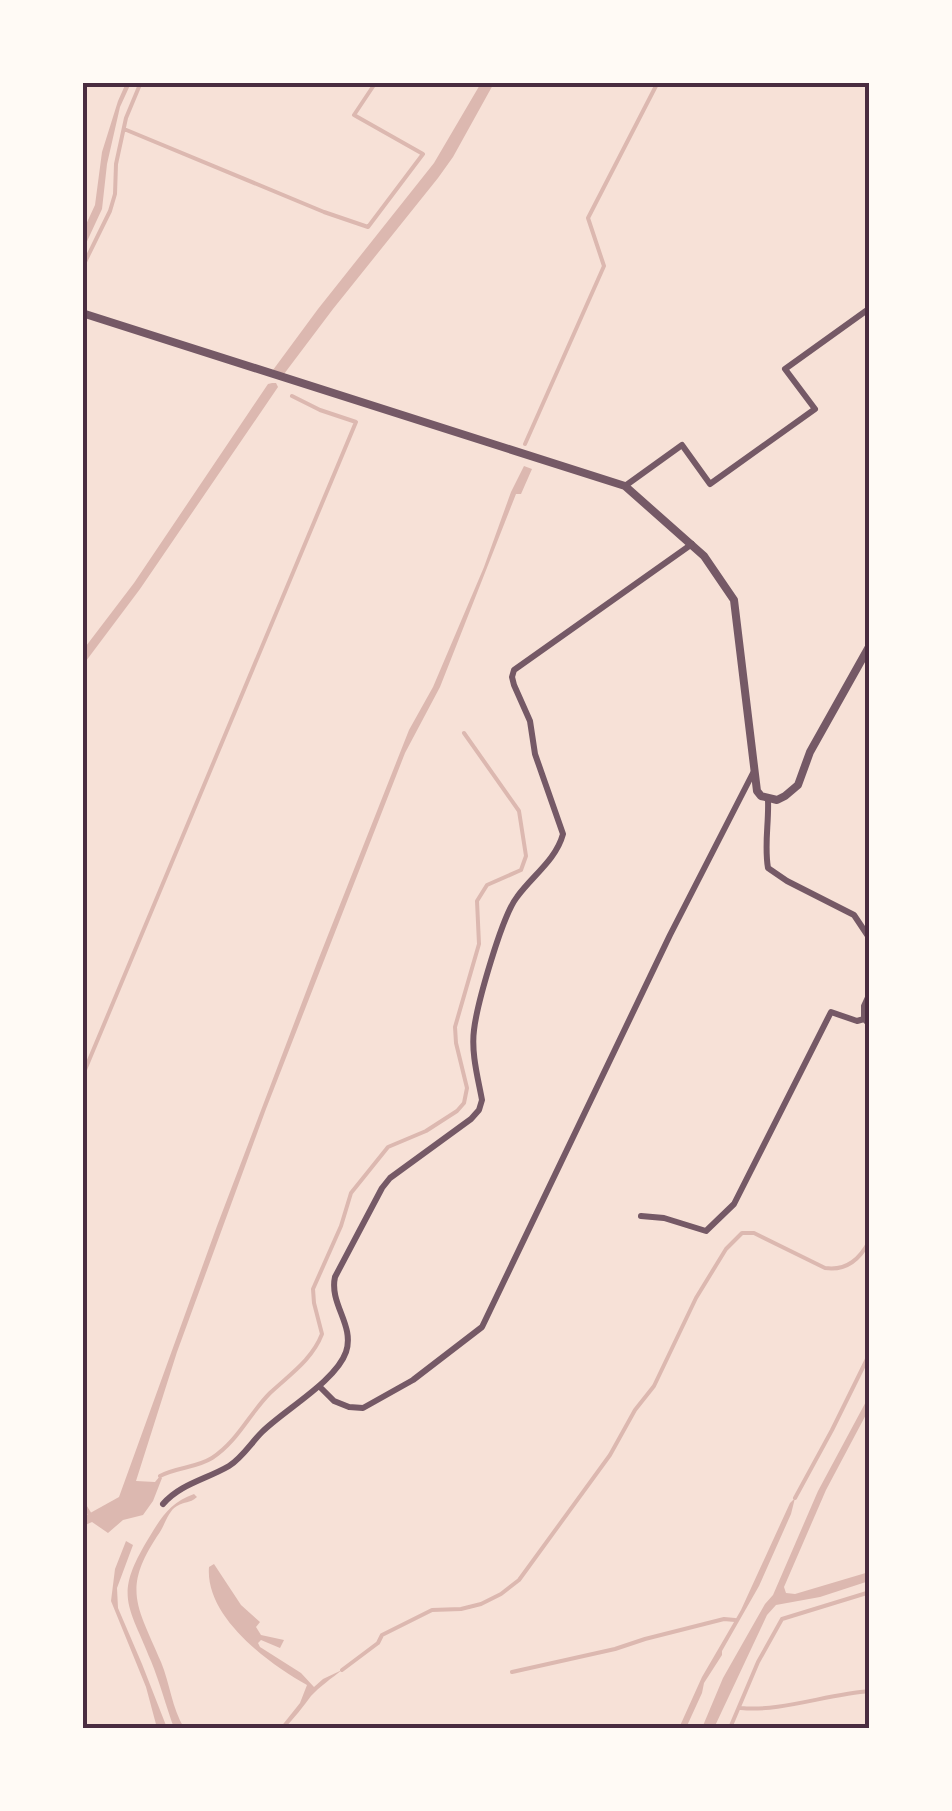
<svg xmlns="http://www.w3.org/2000/svg" width="952" height="1811" font-family="'Work Sans',sans-serif">
<style>
.water{fill:#dcb8b0}
.lines{fill:none;stroke-linecap:round;stroke-linejoin:round}
.stream{stroke:#dcb8b0;stroke-width:4}
.minor{stroke:#755966;stroke-width:6}
.tertiary{stroke:#755966;stroke-width:8}
.neatline{fill:none;stroke:#4a2c40;stroke-width:4}
</style>
<rect width="100%" height="100%" fill="#f7e1d7"/>
<path class="water" d="M 126,83 L 131,83 L 120,107 L 107,164 L 102,209 L 83,250 L 83,231 L 95,205 L 102,152 L 118,101 Z
M 481,83 L 494,83 L 453,157 L 438,178 L 333,309 L 284,374 L 273,370 L 318,309 L 434,163 Z
M 272,383 L 276,383 L 278,387 L 140,589 L 83,665 L 83,650 L 134,583 L 268,384 Z
M 524,466 L 532,469 L 521,494 L 516,494 L 440,687 L 405,753 L 266,1109 L 177,1352 L 136,1481 L 155,1482 L 160,1476 L 162,1478 L 153,1501 L 143,1515 L 123,1520 L 108,1533 L 92,1522 L 83,1526 L 83,1517 L 119,1497 L 217,1226 L 317,963 L 409,730 L 433,687 L 484,567 L 511,492 Z
M 869,1396 L 869,1409 L 826,1490 L 784,1587 L 786,1593 L 795,1594 L 869,1572 L 869,1581 L 820,1597 L 776,1605 L 767,1615 L 714,1728 L 702,1728 L 723,1678 L 765,1604 L 773,1595 L 818,1491 Z
M 194,1494 L 197,1497 C 189,1504 185,1501 177,1506 C 169,1510 165,1524 160,1532 C 121,1589 137,1605 161,1662 C 170,1684 172,1708 184,1728 L 174,1728 C 166,1706 160,1683 151,1661 C 128,1603 113,1596 150,1536 C 162,1516 171,1502 194,1494 Z
M 795,1498 L 791,1514 L 759,1586 L 722,1651 L 722,1655 L 704,1683 L 702,1693 L 686,1728 L 679,1728 L 702,1677 L 741,1610 L 790,1503 Z
M 126,1541 L 133,1545 L 117,1588 L 118,1608 L 142,1664 L 167,1728 L 157,1728 L 146,1687 L 111,1601 L 115,1569 Z
M 214,1564 L 241,1605 L 260,1622 L 256,1627 L 261,1635 L 284,1640 L 280,1648 L 261,1640 L 258,1643 L 260,1647 L 301,1673 L 314,1687 L 323,1679 L 342,1670 C 332,1678 319,1687 311,1696 C 303,1707 294,1718 285,1728 L 280,1728 L 300,1703 L 307,1685 C 268,1663 205,1617 209,1567 Z"/>
<g class="lines">
<path class="stream" d="M 124,129 L 324,212 L 368,227 L 423,154 L 354,115 L 376,82
M 82,268 L 110,211 L 115,194 L 116,164 L 126,118 L 141,82
M 525,444 L 604,266 L 588,218 L 658,82
M 82,1077 L 356,422 L 320,410 L 292,396
M 160,1476 C 177,1467 196,1468 212,1458 C 238,1441 249,1414 270,1393 C 289,1375 312,1360 322,1334 L 314,1303 L 313,1289 L 341,1226 L 351,1193 L 388,1147 L 426,1131 L 457,1111 L 464,1103 L 467,1088 L 456,1043 L 455,1027 L 479,944 L 477,901 L 487,885 L 521,870 L 526,856 L 519,811 L 464,733
M 795,1498 L 832,1430 L 870,1353
M 82,1502 L 89,1513
M 342,1670 L 378,1643 L 382,1635 L 432,1610 L 461,1609 L 481,1604 L 501,1594 L 519,1580 L 610,1455 L 635,1410 L 654,1386 L 696,1298 L 726,1249 L 742,1233 L 754,1233 L 825,1268 C 847,1271 860,1259 870,1240
M 512,1672 L 615,1649 L 645,1639 L 724,1619 L 735,1620
M 741,1708 C 780,1712 828,1694 870,1691
M 730,1728 L 758,1662 L 782,1619 L 870,1592"/>
<path class="minor" d="M 625,486 L 682,445 L 710,484 L 815,409 L 785,369 L 870,308
M 768,800 C 769,823 764,845 768,868 L 787,881 L 854,915 L 870,939
M 870,993 L 864,1006 L 864,1019 L 870,1025
M 641,1216 L 664,1218 L 706,1231 L 734,1204 L 831,1012 L 857,1021 L 864,1019
M 319,1386 L 334,1401 L 349,1407 L 363,1408 L 413,1380 L 482,1327 L 670,935 L 753,773
M 163,1504 C 180,1484 207,1479 229,1466 C 242,1458 251,1443 262,1432 C 284,1410 336,1381 346,1352 C 355,1325 329,1304 335,1277 L 382,1188 L 390,1178 L 471,1119 L 479,1110 L 482,1100 C 478,1078 471,1053 474,1030 C 477,1004 502,916 517,897 C 532,876 556,860 563,834 L 535,754 L 530,721 L 514,685 L 512,677 L 514,670 L 692,544"/>
<path class="tertiary" d="M 82,313 L 625,486 L 704,556 L 734,600 L 757,791 L 761,796 L 777,800 L 785,796 L 798,785 L 810,752 L 870,645"/>
</g>
<rect width="952" height="1811" fill="none" stroke="#fffaf5" stroke-width="170"/>
<rect x="85" y="85" width="782" height="1641" class="neatline"/>
</svg>
